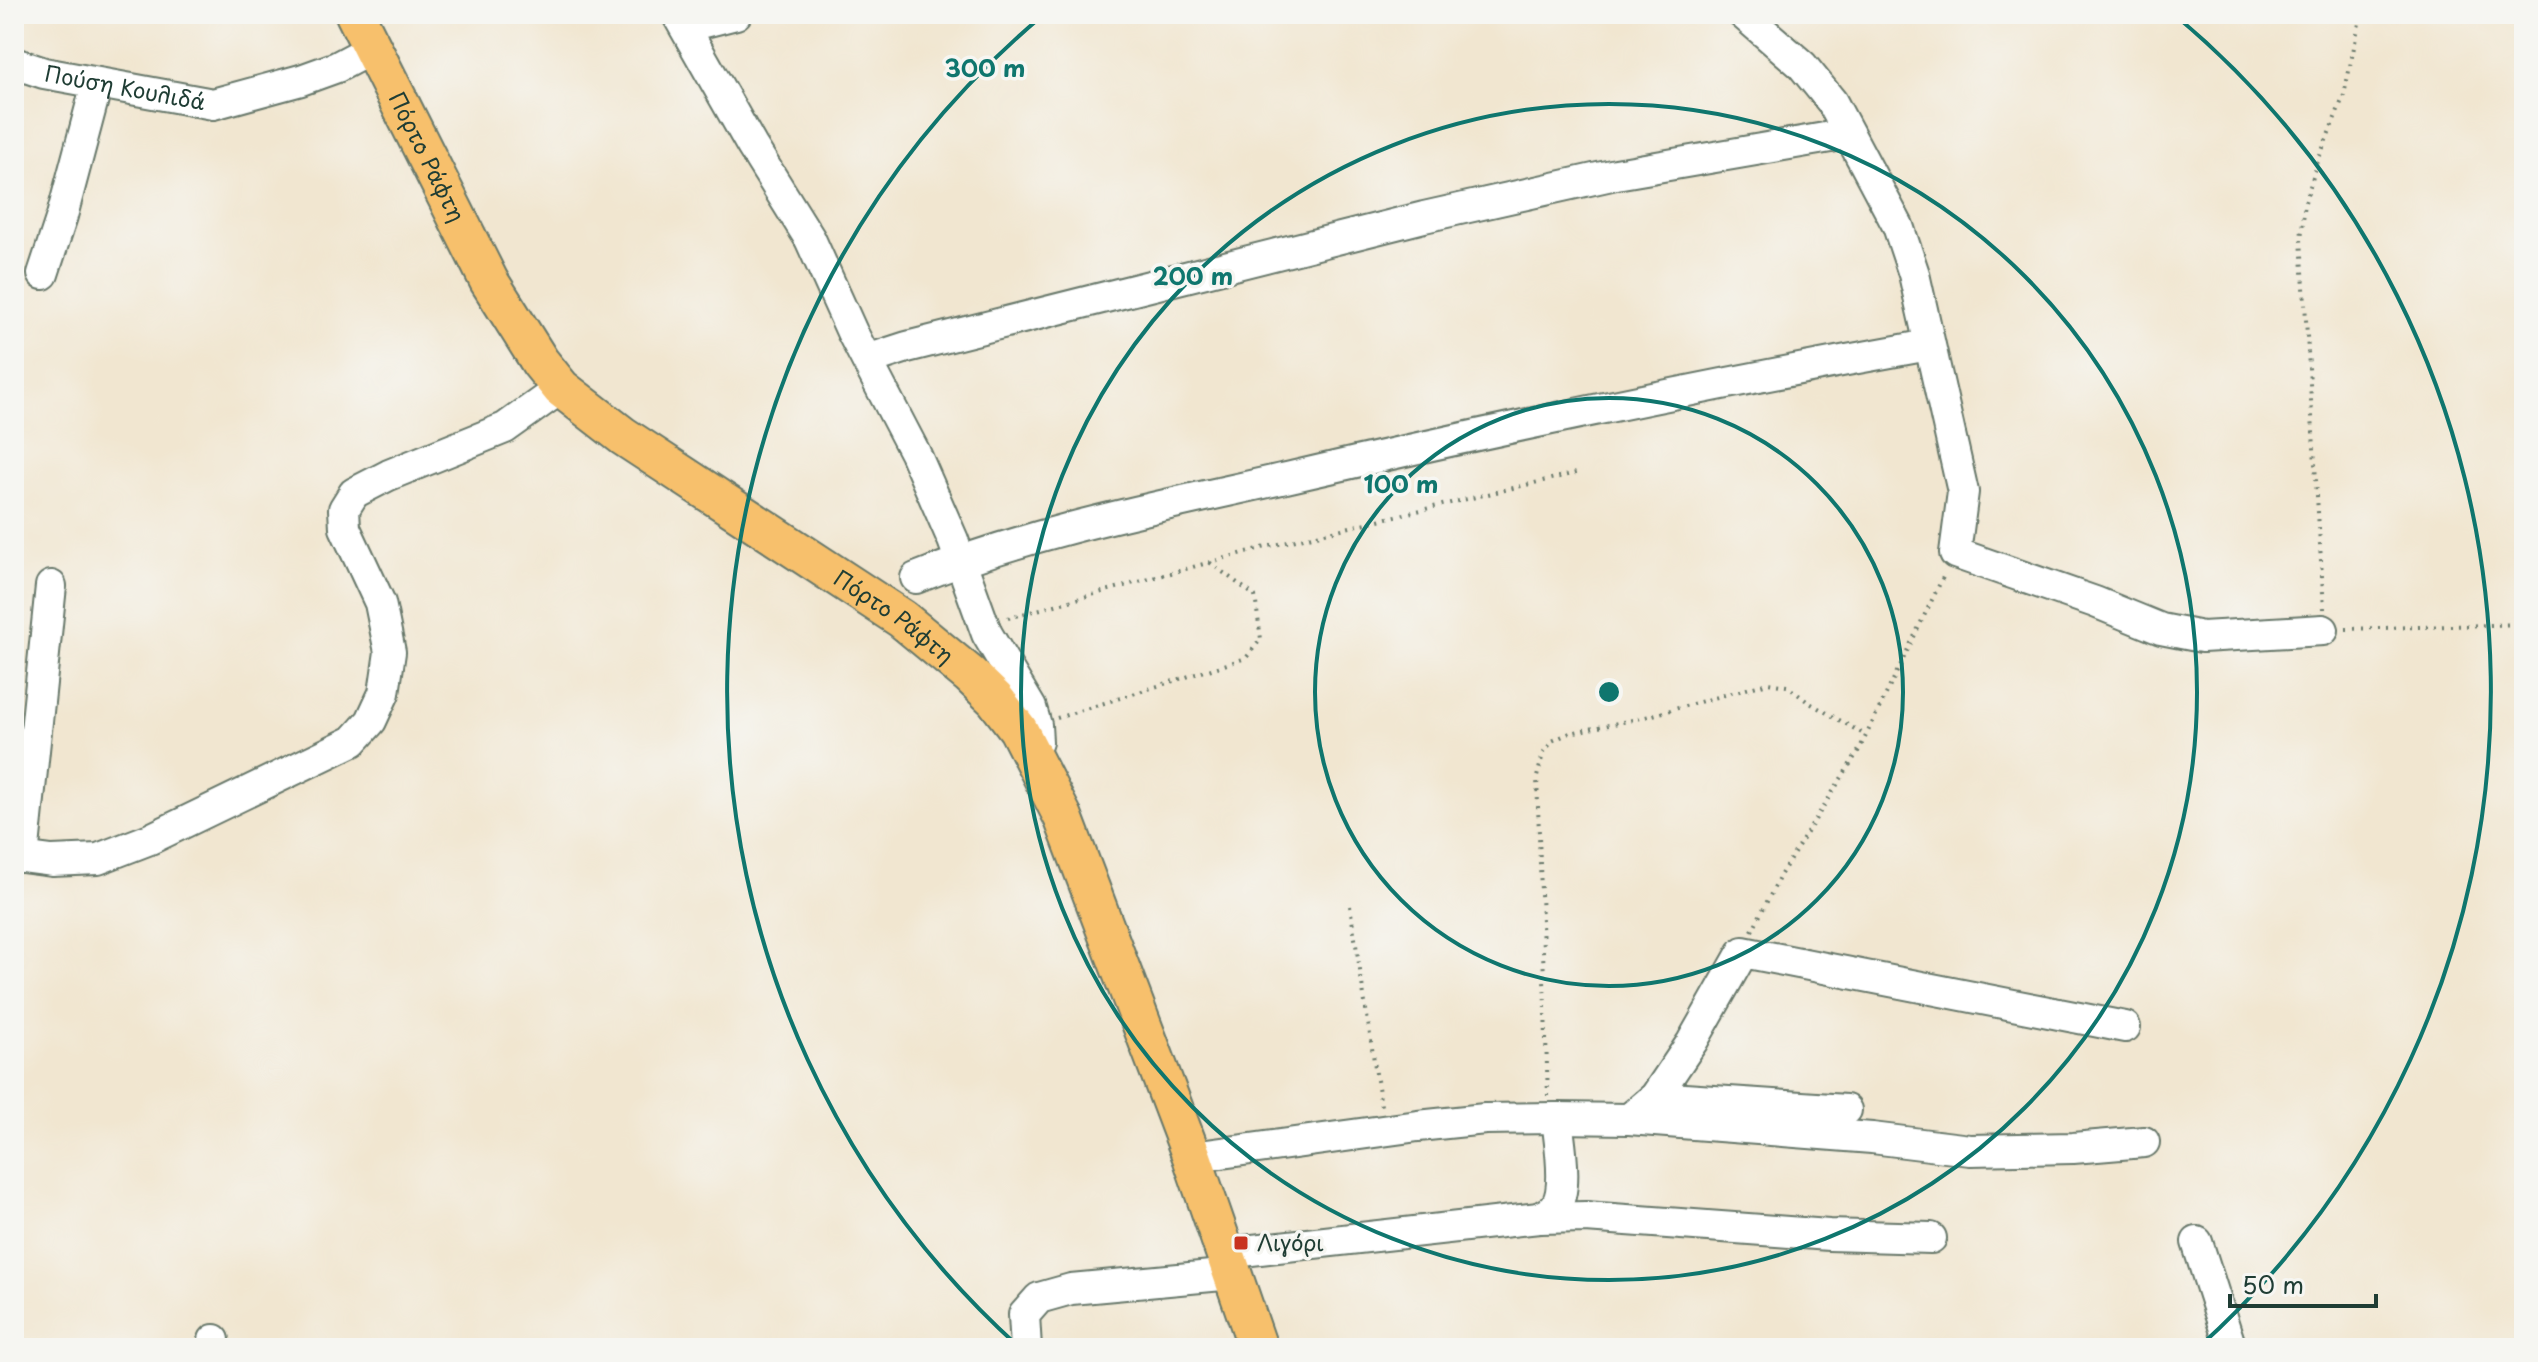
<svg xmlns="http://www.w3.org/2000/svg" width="2538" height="1362" font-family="'Playpen Sans',sans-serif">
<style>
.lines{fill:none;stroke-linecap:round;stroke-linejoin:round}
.minor-casing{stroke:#68786b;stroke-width:34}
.major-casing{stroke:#68786b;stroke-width:42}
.path{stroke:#68786b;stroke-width:4;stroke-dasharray:2 6;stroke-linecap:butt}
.minor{stroke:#fff;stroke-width:30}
.major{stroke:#f7c06c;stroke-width:38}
.ring{fill:none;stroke:#0f766e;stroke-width:4}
.poi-dot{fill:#c8321e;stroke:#f6f6f2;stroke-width:3}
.labels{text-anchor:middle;stroke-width:7;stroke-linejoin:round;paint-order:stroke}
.street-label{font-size:22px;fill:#1f3d34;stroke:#f6f6f2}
.poi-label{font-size:22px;fill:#1f3d34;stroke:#f6f6f2;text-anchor:start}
.centre{fill:#0f766e;stroke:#f6f6f2;stroke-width:4}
.ring-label{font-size:24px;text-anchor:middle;font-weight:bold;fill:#0f766e;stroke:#f6f6f2;stroke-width:7;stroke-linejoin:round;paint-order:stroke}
</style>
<rect width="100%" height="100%" fill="#f6f6f2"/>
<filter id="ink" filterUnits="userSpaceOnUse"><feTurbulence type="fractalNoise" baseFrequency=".0125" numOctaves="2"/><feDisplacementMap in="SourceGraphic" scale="16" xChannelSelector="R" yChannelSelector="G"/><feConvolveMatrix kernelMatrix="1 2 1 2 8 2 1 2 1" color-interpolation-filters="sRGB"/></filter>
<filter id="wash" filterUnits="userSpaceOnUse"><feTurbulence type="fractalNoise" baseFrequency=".006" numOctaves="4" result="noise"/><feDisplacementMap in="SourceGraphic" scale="32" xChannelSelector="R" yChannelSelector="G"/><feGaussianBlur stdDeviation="1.8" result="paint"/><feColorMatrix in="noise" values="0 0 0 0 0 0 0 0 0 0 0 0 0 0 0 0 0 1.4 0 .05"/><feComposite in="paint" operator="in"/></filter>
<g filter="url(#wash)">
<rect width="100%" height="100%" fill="#f1e6d0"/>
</g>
<g filter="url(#ink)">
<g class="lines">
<defs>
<g id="minor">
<path d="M 677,14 L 752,146 L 810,239 L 852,332 L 915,453 L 953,540 L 987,634 L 1031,708 L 1036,725 L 1037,742 L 1032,754"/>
<path d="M 1743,14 L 1802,65 L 1832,102 L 1898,226 L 1914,274 L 1963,492 L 1955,553 L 2095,602 L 2161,629 L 2202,637 L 2323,630"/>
<path d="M 685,27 L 736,14"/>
<path id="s1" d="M 14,63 L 44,73 L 213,104 L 301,80 L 337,67 L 371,49"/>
<path d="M 43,274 L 62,216 L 97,84"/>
<path d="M 867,360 L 907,347 L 1424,217 L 1616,174 L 1848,134"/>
<path d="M 916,578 C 1038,529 1168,505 1295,476 C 1506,427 1717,383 1929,345"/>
<path d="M 14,856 L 52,861 L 98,859 L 150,839 L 353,741 L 371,721 L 384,693 L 390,652 L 380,603 L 345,528 L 344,509 L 354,493 L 389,475 L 505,428 L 561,388"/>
<path d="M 23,857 L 51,586"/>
<path d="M 1655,1097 L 1846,1110"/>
<path d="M 1557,1118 L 1629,1119 L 1655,1097 L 1692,1042 L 1743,952 L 2125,1027"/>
<path d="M 1629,1119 L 1872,1138 L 1970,1150 L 2073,1148 L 2144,1142"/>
<path d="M 1192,1157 L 1418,1126 L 1485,1119 L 1557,1118 C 1559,1140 1569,1189 1555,1207 C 1551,1212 1544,1215 1539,1218"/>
<path d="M 2197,1242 L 2231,1348"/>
<path d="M 1225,1253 L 1539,1218 L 1586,1217 L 1829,1235 L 1931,1238"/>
<path d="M 214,1348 L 214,1340"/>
<path d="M 1026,1348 L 1024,1315 L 1039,1298 L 1071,1289 L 1233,1274"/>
</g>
<g id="major">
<path id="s2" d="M 355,14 L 489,281 L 540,362 L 561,388 L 623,436 L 902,619 L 970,675 L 995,699 L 1018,729 L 1063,817 L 1192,1157 L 1258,1348"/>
</g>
</defs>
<use href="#minor" class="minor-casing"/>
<use href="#major" class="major-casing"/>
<path class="path" d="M 2324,609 L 2301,239 L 2305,202 L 2319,158 L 2344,95 L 2361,14
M 1008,618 L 1258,549 L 1576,473
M 2346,629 L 2524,624
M 1057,718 L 1246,658 L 1261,639 L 1255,596 L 1209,562
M 1350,906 L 1381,1106
M 1752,931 L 1781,874 L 1859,750 L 1945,573
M 1548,1096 L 1537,777 L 1543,754 L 1552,741 L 1570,733 L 1642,718 L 1768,683 L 1787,686 L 1808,702 L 1865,735"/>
<use href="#minor" class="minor"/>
<use href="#major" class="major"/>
</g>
</g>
<g class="ring">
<circle cx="1609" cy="692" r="294"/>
<circle cx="1609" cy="692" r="588"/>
<path d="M1019 1347A882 882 0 0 1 1042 16M2176 16A882 882 0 0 1 2199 1347"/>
</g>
<rect class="poi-dot" x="1233" y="1235" width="16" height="16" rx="4"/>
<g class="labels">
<g class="street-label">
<text dy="8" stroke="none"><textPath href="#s1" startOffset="114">Πούση Κουλιδά</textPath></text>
<text dy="8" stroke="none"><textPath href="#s2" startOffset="160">Πόρτο Ράφτη</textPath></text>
<text dy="8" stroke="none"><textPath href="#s2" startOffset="832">Πόρτο Ράφτη</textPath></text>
</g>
<g class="poi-label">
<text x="1257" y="1251">Λιγόρι</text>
</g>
</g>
<circle cx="1609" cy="692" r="12" class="centre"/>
<g class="ring-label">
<text x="985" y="77">300 m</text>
<text x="1193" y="285">200 m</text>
<text x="1401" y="493">100 m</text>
</g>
<rect width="2538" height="1362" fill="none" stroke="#f6f6f2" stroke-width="48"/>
<path d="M2230 1294v12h146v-12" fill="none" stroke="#1f3d34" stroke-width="4"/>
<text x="2242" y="1294" font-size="24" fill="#1f3d34" stroke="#f6f6f2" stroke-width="6" paint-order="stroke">50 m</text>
</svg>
